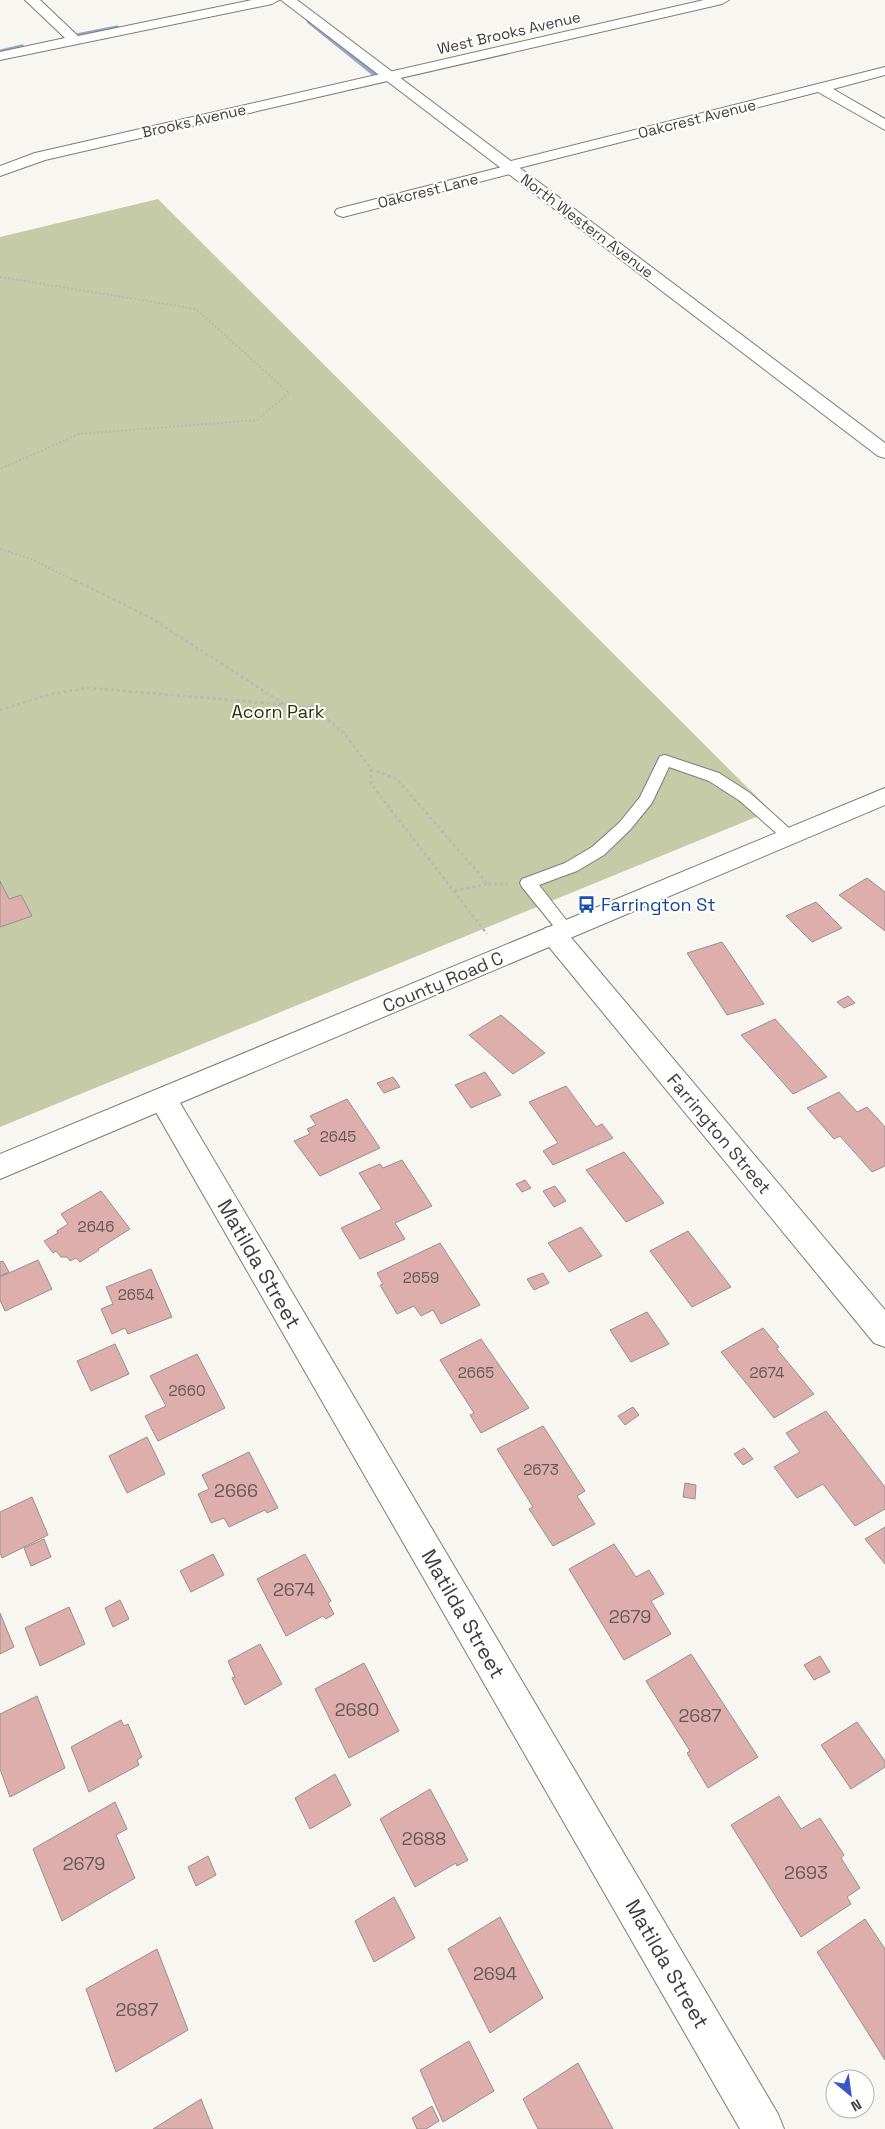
<svg xmlns="http://www.w3.org/2000/svg" width="885" height="2129" font-family="'Space Grotesk',sans-serif">
<style>
.green{fill:#c4cba6}
.lines{fill:none;stroke-linecap:round;stroke-linejoin:round}
.stream{stroke:#92a6c9;stroke-width:5}
.building{fill:#ddaeac;stroke:#969090}
.service-casing{stroke:#7e7c78;stroke-width:2}
.minor-casing{stroke:#7e7c78;stroke-width:2}
.tertiary-casing{stroke:#7e7c78;stroke-width:2}
.secondary-casing{stroke:#7e7c78;stroke-width:2}
.path-far1{stroke:#b9b8b4;stroke-width:2;stroke-dasharray:2 2;stroke-linecap:butt}
.path{stroke:#b9b8b4;stroke-width:2.5;stroke-dasharray:3 3;stroke-linecap:butt}
.service{fill:#fff;fill-rule:evenodd}
.minor{fill:#fff;fill-rule:evenodd}
.tertiary{fill:#fff;fill-rule:evenodd}
.secondary{fill:#fff;fill-rule:evenodd}
.labels{text-anchor:middle;stroke-width:4;stroke-linejoin:round;paint-order:stroke}
.far-street-label{font-size:15px;fill:#3d3d3b;stroke:#fff}
.number-label{font-size:15px;fill:#655957}
.park-label{font-size:18px;fill:#2d3200;stroke:#fff}
.transit-label{font-size:18px;fill:#164399;stroke:#fff;text-anchor:start}
.street-label{font-size:18px;fill:#3d3d3b;stroke:#fff}
.near-number-label{font-size:18px;fill:#655957}
.near-street-label{font-size:21px;fill:#3d3d3b;stroke:#fff}
</style>
<rect width="100%" height="100%" fill="#f8f6f1"/>
<path class="green" d="M 158,199 L 771,811 L 0,1127 L 0,237 Z"/>
<g class="lines">
<path class="stream" d="M 309,21 L 376,75 L 389,72
M 66,38 L 117,28
M 0,52 L 22,47"/>
</g>
<path class="building" d="M 867,878 L 885,892 L 885,931 L 839,895 Z
M 0,881 L 9,899 L 21,895 L 32,916 L 0,927 Z
M 816,902 L 842,928 L 812,942 L 786,916 Z
M 722,942 L 764,1004 L 727,1015 L 687,953 Z
M 848,996 L 855,1003 L 844,1008 L 837,1002 Z
M 501,1015 L 545,1053 L 513,1074 L 469,1035 Z
M 775,1019 L 827,1077 L 793,1094 L 741,1035 Z
M 485,1072 L 501,1095 L 471,1108 L 455,1085 Z
M 393,1077 L 400,1087 L 384,1093 L 377,1083 Z
M 566,1086 L 596,1127 L 602,1124 L 613,1138 L 553,1165 L 543,1151 L 558,1143 L 529,1102 Z
M 839,1092 L 857,1112 L 867,1107 L 885,1127 L 885,1166 L 872,1172 L 840,1136 L 834,1139 L 807,1108 Z
M 347,1099 L 380,1148 L 320,1176 L 294,1141 L 310,1134 L 307,1129 L 316,1125 L 310,1116 Z
M 624,1152 L 664,1203 L 626,1222 L 586,1170 Z
M 402,1160 L 432,1206 L 395,1223 L 405,1239 L 360,1259 L 341,1228 L 382,1209 L 359,1173 L 380,1164 L 383,1168 Z
M 525,1180 L 531,1188 L 522,1192 L 516,1184 Z
M 555,1186 L 566,1201 L 554,1207 L 543,1191 Z
M 101,1191 L 130,1229 L 98,1249 L 99,1250 L 80,1262 L 76,1258 L 70,1261 L 67,1257 L 61,1257 L 56,1251 L 53,1253 L 44,1241 L 58,1233 L 57,1231 L 68,1224 L 61,1214 Z
M 581,1227 L 602,1256 L 569,1272 L 548,1243 Z
M 688,1231 L 731,1287 L 692,1307 L 650,1251 Z
M 440,1243 L 480,1305 L 441,1324 L 433,1310 L 421,1316 L 414,1306 L 397,1314 L 380,1285 L 383,1284 L 377,1273 Z
M 38,1260 L 52,1289 L 5,1311 L 0,1300 L 0,1277 Z
M 3,1261 L 9,1272 L 0,1276 L 0,1262 Z
M 151,1269 L 172,1317 L 128,1334 L 125,1328 L 112,1334 L 101,1309 L 113,1304 L 106,1287 Z
M 543,1273 L 549,1283 L 534,1290 L 527,1279 Z
M 647,1312 L 669,1344 L 631,1362 L 610,1330 Z
M 763,1328 L 779,1347 L 776,1348 L 814,1394 L 774,1418 L 721,1352 Z
M 481,1339 L 529,1408 L 481,1433 L 470,1415 L 474,1413 L 440,1360 Z
M 115,1344 L 129,1374 L 91,1391 L 77,1361 Z
M 197,1354 L 225,1408 L 158,1441 L 145,1416 L 166,1406 L 150,1376 Z
M 633,1407 L 639,1415 L 625,1425 L 618,1416 Z
M 826,1411 L 885,1487 L 885,1509 L 855,1526 L 823,1484 L 797,1498 L 774,1467 L 800,1452 L 786,1433 Z
M 543,1426 L 585,1491 L 577,1496 L 595,1524 L 553,1546 L 529,1509 L 533,1507 L 497,1449 Z
M 147,1437 L 165,1474 L 127,1493 L 109,1456 Z
M 744,1448 L 753,1459 L 743,1465 L 734,1454 Z
M 249,1452 L 278,1508 L 267,1513 L 265,1510 L 229,1527 L 224,1518 L 211,1523 L 198,1494 L 209,1489 L 202,1475 Z
M 685,1483 L 696,1485 L 695,1499 L 683,1497 Z
M 32,1497 L 48,1535 L 2,1558 L 0,1553 L 0,1512 Z
M 885,1527 L 885,1564 L 865,1539 Z
M 44,1539 L 51,1557 L 31,1566 L 24,1548 Z
M 614,1544 L 636,1577 L 649,1570 L 664,1594 L 651,1601 L 671,1634 L 624,1660 L 569,1569 Z
M 213,1554 L 224,1575 L 191,1592 L 180,1571 Z
M 305,1554 L 331,1601 L 328,1603 L 334,1614 L 326,1619 L 323,1616 L 286,1636 L 257,1579 Z
M 120,1600 L 129,1619 L 113,1627 L 105,1608 Z
M 69,1607 L 85,1644 L 40,1666 L 25,1628 Z
M 0,1613 L 14,1647 L 0,1654 Z
M 260,1644 L 282,1684 L 245,1705 L 232,1678 L 235,1677 L 228,1661 Z
M 691,1654 L 758,1757 L 708,1788 L 687,1753 L 690,1751 L 646,1681 Z
M 820,1656 L 830,1672 L 814,1680 L 804,1665 Z
M 364,1663 L 399,1731 L 349,1758 L 315,1689 Z
M 37,1696 L 65,1768 L 10,1797 L 0,1769 L 0,1714 Z
M 121,1720 L 124,1726 L 128,1724 L 142,1757 L 137,1760 L 139,1765 L 89,1792 L 71,1747 Z
M 857,1722 L 885,1761 L 885,1767 L 851,1789 L 821,1745 Z
M 335,1774 L 351,1805 L 310,1829 L 295,1798 Z
M 430,1789 L 468,1860 L 457,1866 L 456,1863 L 415,1887 L 380,1819 Z
M 779,1796 L 801,1829 L 820,1818 L 844,1855 L 841,1858 L 860,1888 L 847,1897 L 851,1904 L 801,1937 L 731,1825 Z
M 115,1802 L 127,1829 L 116,1835 L 135,1878 L 62,1921 L 33,1849 Z
M 208,1856 L 216,1875 L 196,1886 L 188,1867 Z
M 394,1897 L 415,1938 L 374,1962 L 355,1921 Z
M 500,1917 L 543,1998 L 490,2033 L 448,1949 Z
M 865,1919 L 885,1949 L 885,2060 L 817,1952 Z
M 157,1949 L 188,2030 L 116,2072 L 86,1989 Z
M 469,2041 L 494,2091 L 443,2122 L 420,2070 Z
M 578,2063 L 613,2129 L 538,2129 L 523,2099 Z
M 201,2099 L 213,2129 L 153,2129 Z
M 432,2106 L 439,2121 L 426,2129 L 417,2129 L 412,2118 Z"/>
<g class="lines">
<defs>
<path id="service" d="M 665,755 L 719,773 L 750,793 L 798,836 L 796,840 L 790,841 L 784,840 L 740,801 L 709,781 L 669,767 L 652,803 L 630,830 L 604,855 L 577,871 L 539,885 L 574,930 L 572,934 L 566,936 L 560,934 L 522,887 L 520,883 L 522,879 L 565,863 L 592,847 L 620,822 L 640,797 L 658,760 L 660,756 Z"/>
<path id="minor" d="M 25,0 L 40,0 L 78,36 L 252,0 L 279,0 L 272,4 L 0,60 L 0,52 L 65,38 Z
M 704,0 L 729,0 L 722,4 L 45,160 L 0,176 L 0,166 L 35,153 Z
M 885,67 L 885,75 L 833,89 L 885,119 L 885,130 L 818,92 L 519,168 L 518,172 L 343,217 L 337,215 L 335,212 L 337,209 L 502,167 L 503,163 Z
M 554,926 L 563,928 L 885,1310 L 885,1347 L 874,1343 L 545,942 L 541,935 L 545,928 Z
M 163,1088 L 173,1091 L 778,2114 L 784,2129 L 740,2129 L 153,1107 L 149,1099 L 153,1091 Z"/>
<path id="tertiary" d="M 281,0 L 297,0 L 885,443 L 885,458 L 878,456 Z"/>
<path id="secondary" d="M 885,788 L 885,805 L 0,1179 L 0,1154 Z"/>
</defs>
<use href="#service" class="service-casing"/>
<use href="#minor" class="minor-casing"/>
<use href="#tertiary" class="tertiary-casing"/>
<use href="#secondary" class="secondary-casing"/>
<path class="path-far1" d="M 0,277 L 196,309 L 289,393 L 257,420 L 79,434 L 0,469
M 0,549 L 31,559 L 77,582"/>
<path class="path" d="M 75,580 L 151,618 L 284,704
M 0,710 L 51,694 L 89,688 L 312,707 L 344,733 L 371,769 L 371,784 L 487,934
M 371,769 L 397,779 L 488,884 L 454,891
M 488,884 L 508,884"/>
<use href="#service" class="service"/>
<use href="#minor" class="minor"/>
<use href="#tertiary" class="tertiary"/>
<use href="#secondary" class="secondary"/>
</g>
<defs>
<symbol id="bus-bare" viewBox="-9 -9 18 18"><path d="M-5-6H5V4H4V6H2V4H-2V6H-4V4H-5ZM-3.5-4V0h7V-4ZM-3.5 1.2v1.5H-2V1.2ZM2 1.2v1.5H3.5V1.2Z" fill="#1a4fb4" stroke="#fff" stroke-width="2.5" paint-order="stroke"/></symbol>
</defs>
<g fill-rule="evenodd">
<use href="#bus-bare" x="574" y="892" width="25" height="25"/>
</g>
<g class="labels">
<g class="far-street-label">
<text transform="translate(509 33) rotate(-13)" y="5">West Brooks Avenue</text>
<text transform="translate(697 119) rotate(-14)" y="5">Oakcrest Avenue</text>
<text transform="translate(194 121) rotate(-13)" y="5">Brooks Avenue</text>
<text transform="translate(428 191) rotate(-14)" y="5">Oakcrest Lane</text>
<text transform="translate(587 226) rotate(37)" y="5">North Western Avenue</text>
</g>
<g class="number-label">
<text x="338" y="1142">2645</text>
<text x="96" y="1232">2646</text>
<text x="421" y="1283">2659</text>
<text x="136" y="1300">2654</text>
<text x="476" y="1378">2665</text>
<text x="767" y="1378">2674</text>
<text x="187" y="1396">2660</text>
<text x="541" y="1475">2673</text>
</g>
<g class="park-label">
<text x="278" y="718">Acorn Park</text>
</g>
<g class="transit-label">
<text x="601" y="911">Farrington St</text>
</g>
<g class="street-label">
<text transform="translate(443 982) rotate(-23)" y="6">County Road C</text>
<text transform="translate(719 1134) rotate(50)" y="6">Farrington Street</text>
</g>
<g class="near-number-label">
<text x="236" y="1497">2666</text>
<text x="294" y="1596">2674</text>
<text x="630" y="1623">2679</text>
<text x="357" y="1716">2680</text>
<text x="700" y="1722">2687</text>
<text x="424" y="1845">2688</text>
<text x="84" y="1870">2679</text>
<text x="806" y="1879">2693</text>
<text x="495" y="1980">2694</text>
<text x="137" y="2016">2687</text>
</g>
<g class="near-street-label">
<text transform="translate(259 1264) rotate(60)" y="7">Matilda Street</text>
<text transform="translate(463 1614) rotate(60)" y="7">Matilda Street</text>
<text transform="translate(667 1964) rotate(60)" y="7">Matilda Street</text>
</g>
</g>
<g transform="translate(850 2094) rotate(151)"><circle r="24" fill="#ffffff" stroke="#b1b1b1"/>
<path d="M0-4L9 19L0 12L-9 19Z" fill="#3757c8"/>
<text y="-8" font-size="14" font-weight="bold" text-anchor="middle" fill="#3d3d3b">N</text>
</g>
</svg>
